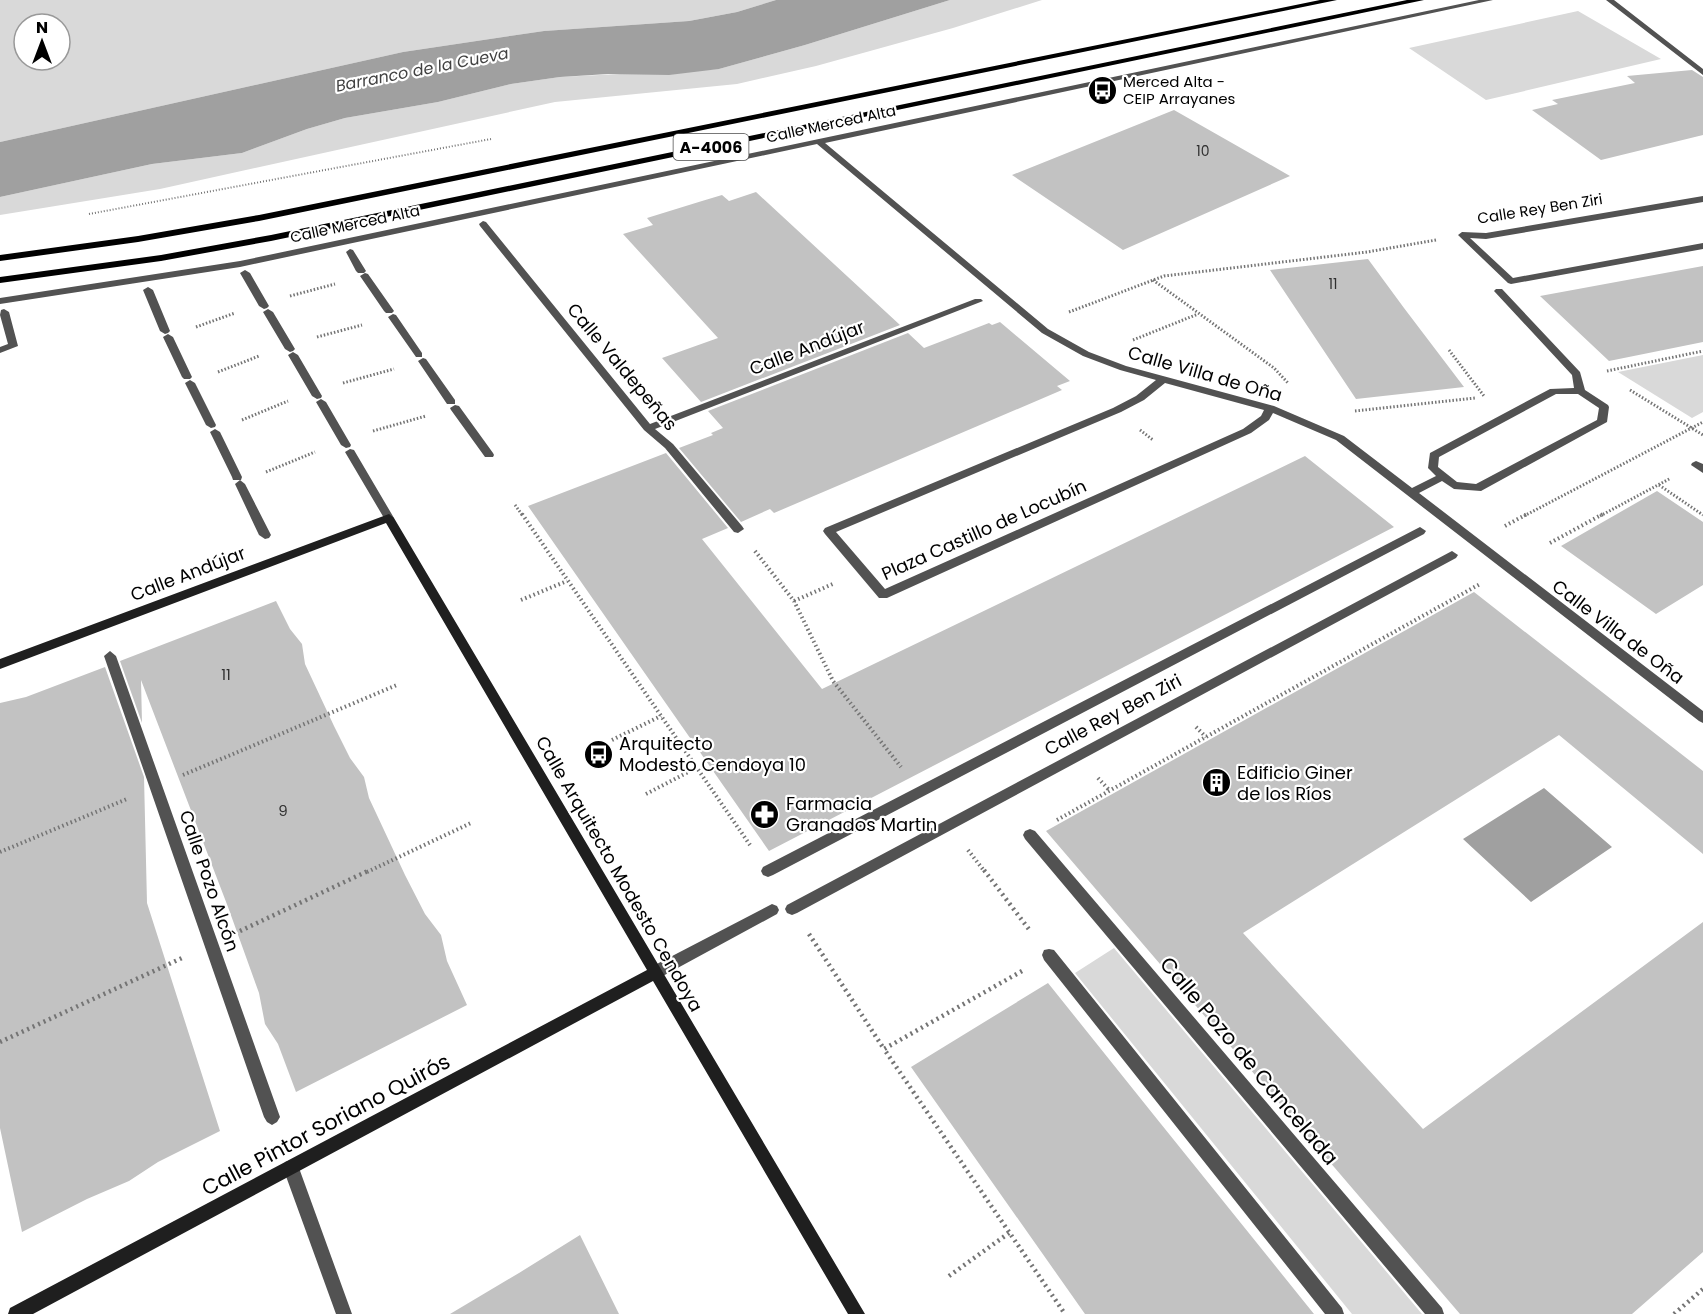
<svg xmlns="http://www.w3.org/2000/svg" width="1703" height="1314" font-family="Poppins,sans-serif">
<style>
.green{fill:#d9d9d9;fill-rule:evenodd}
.water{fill:#a0a0a0}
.building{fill:#c2c2c2}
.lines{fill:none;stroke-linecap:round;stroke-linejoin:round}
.path-far3{stroke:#747474;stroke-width:2;stroke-dasharray:1 2;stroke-linecap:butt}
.path-far2{stroke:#747474;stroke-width:3;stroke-dasharray:1.5 2;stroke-linecap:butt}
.path-far1{stroke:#747474;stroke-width:4;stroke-dasharray:1.5 3;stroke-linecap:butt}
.path{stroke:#747474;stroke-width:4.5;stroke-dasharray:2 4;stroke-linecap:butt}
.street{fill:#525252;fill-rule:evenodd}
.secondary{fill:#1f1f1f;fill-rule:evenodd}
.primary{fill:#000;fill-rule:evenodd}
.labels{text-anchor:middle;stroke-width:4.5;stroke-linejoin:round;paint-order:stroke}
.far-number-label{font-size:14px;fill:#303030}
.far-poi-label{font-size:15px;fill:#000;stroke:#fff;text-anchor:start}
.far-street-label{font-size:15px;fill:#000;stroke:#fff}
.number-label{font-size:15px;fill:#303030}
.far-water-label{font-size:16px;font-style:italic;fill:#414141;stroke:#fff}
.shield{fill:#fff;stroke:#4c4c4c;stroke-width:1.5}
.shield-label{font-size:16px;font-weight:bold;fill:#000}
.street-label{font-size:18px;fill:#000;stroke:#fff}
.poi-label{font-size:18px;fill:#000;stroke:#fff;text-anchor:start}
.near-street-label{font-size:21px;fill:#000;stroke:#fff}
</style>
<rect width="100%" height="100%" fill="#fff"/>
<path class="green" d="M 0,0 L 776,0 L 737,12 L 689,21 L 544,31 L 403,52 L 0,142 ZM 24,24 L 60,24 L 60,60 L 24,60 Z
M 950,0 L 1042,0 L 953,28 L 816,66 L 737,84 L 555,102 L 160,189 L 0,215 L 0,197 L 152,164 L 242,153 L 307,129 L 345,118 L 438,102 L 511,84 L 560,77 L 719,69 L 805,45 Z
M 1578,11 L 1661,59 L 1486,100 L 1409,48 Z
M 1703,355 L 1703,412 L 1692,418 L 1618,372 Z
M 1114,948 L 1422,1314 L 1352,1314 L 1075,973 Z"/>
<path class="water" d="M 776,0 L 950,0 L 805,45 L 719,69 L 669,75 L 608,74 L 560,77 L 511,84 L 438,102 L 345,118 L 307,129 L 242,153 L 152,164 L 0,197 L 0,142 L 403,52 L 544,31 L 689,21 L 737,12 Z
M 1544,788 L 1612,847 L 1531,902 L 1463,839 Z"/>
<path class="building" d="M 1692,70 L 1703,77 L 1703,135 L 1601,160 L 1532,110 L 1558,104 L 1552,100 L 1635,83 L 1627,76 Z
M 1174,110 L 1290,176 L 1123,250 L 1012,175 Z
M 756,192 L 900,325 L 701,402 L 662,358 L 718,338 L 623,234 L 653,225 L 647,218 L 702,201 L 722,195 L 729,201 Z
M 1368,259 L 1404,308 L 1464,387 L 1356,399 L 1270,270 Z
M 1703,266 L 1703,342 L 1609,361 L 1540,296 Z
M 1000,322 L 1070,381 L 1057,386 L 1062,390 L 774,513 L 770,509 L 741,522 L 679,448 L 713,435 L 711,433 L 723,428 L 708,411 L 908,333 L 924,348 L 989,323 L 992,325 Z
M 666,453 L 728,528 L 702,539 L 822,689 L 1305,456 L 1394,527 L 769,851 L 528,506 Z
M 1657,491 L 1703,522 L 1703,585 L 1656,614 L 1561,546 Z
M 1474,592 L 1703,771 L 1703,854 L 1559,735 L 1243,933 L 1423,1129 L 1703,922 L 1703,1252 L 1632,1314 L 1460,1314 L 1046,831 Z
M 276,601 L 290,629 L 302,644 L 305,664 L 334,726 L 350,758 L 364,777 L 369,798 L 405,875 L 425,914 L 441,935 L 447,961 L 467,1005 L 296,1092 L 278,1044 L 265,1024 L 259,993 L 228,907 L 141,680 L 142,723 L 120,661 Z
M 105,667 L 144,777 L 147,903 L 220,1131 L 158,1162 L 129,1181 L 87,1199 L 22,1232 L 0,1128 L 0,703 L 26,697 Z
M 1048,983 L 1161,1124 L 1314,1314 L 1085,1314 L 911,1067 Z
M 580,1235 L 619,1314 L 450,1314 L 519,1273 Z"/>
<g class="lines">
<path class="path-far3" d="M 89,214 L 491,139"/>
<path class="path-far2" d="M 1153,280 L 1274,368 L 1288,383
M 290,296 L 335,284
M 1069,312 L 1164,276 L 1367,252 L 1436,240
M 196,327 L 235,313
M 317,337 L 362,325
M 1133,340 L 1198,314
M 1449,350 L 1484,396
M 1607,371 L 1703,351
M 218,372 L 259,356
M 343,383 L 394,369
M 1630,390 L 1703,435
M 1355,411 L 1475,398
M 242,420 L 288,401
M 1140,430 L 1153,440
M 373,431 L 426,416
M 266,472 L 315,452
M 1659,485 L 1703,515
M 515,505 L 523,516
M 1524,516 L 1703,422
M 1600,516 L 1671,478"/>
<path class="path-far1" d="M 522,514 L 750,845
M 1505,526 L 1527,514
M 1550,543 L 1603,514
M 755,551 L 794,601 L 833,681 L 901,767
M 521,600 L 567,581
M 794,601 L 835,583
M 1196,727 L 1206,737
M 612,740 L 661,716
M 183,775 L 397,685
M 1098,778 L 1110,791
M 646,794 L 696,768
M 1057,820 L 1480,584
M 968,850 L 985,872
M 0,852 L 127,799
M 367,872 L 471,823"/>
<path class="path" d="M 984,870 L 1031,932
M 240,931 L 370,870
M 809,934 L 884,1049
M 1022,971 L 884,1049 L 1065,1314
M 0,1042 L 182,958
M 949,1276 L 1009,1233
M 1674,1314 L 1703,1289"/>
<path class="street" d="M 1479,0 L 1493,0 L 825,143 L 1048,329 L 1089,352 L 1126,366 L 1274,406 L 1344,436 L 1412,488 L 1436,476 L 1428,468 L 1430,453 L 1550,389 L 1574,388 L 1572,375 L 1494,291 L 1496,289 L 1502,289 L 1580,372 L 1585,390 L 1608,405 L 1609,407 L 1607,422 L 1481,491 L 1454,489 L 1442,481 L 1419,493 L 1703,711 L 1703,723 L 1699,721 L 1336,440 L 1273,413 L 1269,420 L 1251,433 L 887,598 L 879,598 L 825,534 L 823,531 L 825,528 L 1113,408 L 1136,396 L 1156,380 L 1120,370 L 1083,356 L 1042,333 L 817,144 L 240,267 L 0,304 L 0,298 L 240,261 ZM 1165,383 L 1264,410 L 1261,416 L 1243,429 L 885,589 L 836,532 L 1121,412 L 1144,400 ZM 1556,394 L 1578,394 L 1599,408 L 1597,420 L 1476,484 L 1457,482 L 1438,467 L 1439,457 Z
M 1606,0 L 1614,0 L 1703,69 L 1703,75 Z
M 1703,196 L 1703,202 L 1486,239 L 1470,238 L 1513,278 L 1703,243 L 1703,249 L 1511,284 L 1508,283 L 1458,235 L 1462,232 L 1486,233 Z
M 483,221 L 486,222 L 650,424 L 975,299 L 981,299 L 983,301 L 655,429 L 673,444 L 742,526 L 744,529 L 738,533 L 734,532 L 665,448 L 644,430 L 480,226 L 479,224 Z
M 350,249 L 353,250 L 366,271 L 364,273 L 358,273 L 356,271 L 346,252 Z
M 245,270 L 250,273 L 269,306 L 267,308 L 264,309 L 259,306 L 240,273 Z
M 365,273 L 368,274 L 394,311 L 392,313 L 386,313 L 384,311 L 360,276 Z
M 148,287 L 153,290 L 170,331 L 168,333 L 165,334 L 160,331 L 143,290 Z
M 4,309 L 9,312 L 18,346 L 0,353 L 0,347 L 8,344 L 0,315 L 1,310 Z
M 268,309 L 273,312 L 295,349 L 293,351 L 290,352 L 285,349 L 263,312 Z
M 393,314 L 396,315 L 422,353 L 422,357 L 416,357 L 388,317 Z
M 168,334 L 173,337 L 192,377 L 190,379 L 184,379 L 182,377 L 163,337 Z
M 293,352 L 298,355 L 322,396 L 321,398 L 317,399 L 312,396 L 288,355 Z
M 423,358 L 426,359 L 455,400 L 455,404 L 447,404 L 418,361 Z
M 190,380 L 195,383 L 216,425 L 215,427 L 211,428 L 206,425 L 185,383 Z
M 321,399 L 326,402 L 351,445 L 350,447 L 346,448 L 341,445 L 316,402 Z
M 455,405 L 459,406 L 493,453 L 494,455 L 493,457 L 485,457 L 451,410 L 450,408 Z
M 215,429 L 220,432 L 242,477 L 241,480 L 233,480 L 232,477 L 210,432 Z
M 350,449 L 354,450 L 394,518 L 393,521 L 389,522 L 384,518 L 345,452 Z
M 1696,461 L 1703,464 L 1703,473 L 1691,465 L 1692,463 Z
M 240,480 L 245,484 L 271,535 L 269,538 L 265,539 L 259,535 L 235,484 Z
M 1420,527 L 1426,531 L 1424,534 L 773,875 L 768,877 L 763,875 L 761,871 L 763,867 Z
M 1452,551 L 1458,555 L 1456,558 L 797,913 L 792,915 L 787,913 L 785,909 L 787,905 Z
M 110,651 L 116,656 L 280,1117 L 277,1122 L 272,1125 L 267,1122 L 264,1117 L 104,656 Z
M 1030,829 L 1035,831 L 1442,1308 L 1444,1314 L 1425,1314 L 1025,839 L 1023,835 L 1025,831 Z
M 772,904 L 777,906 L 779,910 L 777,914 L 661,977 L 656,978 L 651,977 L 649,972 L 651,967 Z
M 1049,949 L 1054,950 L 1342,1308 L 1344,1314 L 1325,1314 L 1044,960 L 1042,955 L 1044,950 Z
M 291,1160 L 297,1162 L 299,1168 L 352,1314 L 336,1314 L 283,1168 L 285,1162 Z"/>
<path class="secondary" d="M 389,514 L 394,518 L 865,1314 L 848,1314 L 653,981 L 33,1314 L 8,1314 L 10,1308 L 647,970 L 386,523 L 0,669 L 0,659 Z"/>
<path class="primary" d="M 1320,0 L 1337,0 L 259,221 L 138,242 L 0,261 L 0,255 L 138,236 L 259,215 Z
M 1407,0 L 1424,0 L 271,241 L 161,261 L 0,283 L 0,277 L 161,255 L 271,235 Z"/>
</g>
<defs>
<symbol id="bus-disc" viewBox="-11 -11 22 22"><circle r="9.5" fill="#000" stroke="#fff"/><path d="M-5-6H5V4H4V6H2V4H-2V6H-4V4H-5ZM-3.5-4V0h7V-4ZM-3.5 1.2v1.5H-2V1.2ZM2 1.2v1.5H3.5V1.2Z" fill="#fff"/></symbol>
<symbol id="building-disc" viewBox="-11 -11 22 22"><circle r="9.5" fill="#000" stroke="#fff"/><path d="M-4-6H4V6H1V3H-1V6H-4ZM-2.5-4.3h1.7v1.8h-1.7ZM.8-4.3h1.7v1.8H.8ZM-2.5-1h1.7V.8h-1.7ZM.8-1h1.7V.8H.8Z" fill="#fff"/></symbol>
<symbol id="pharmacy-disc" viewBox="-11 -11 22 22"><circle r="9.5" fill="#000" stroke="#fff"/><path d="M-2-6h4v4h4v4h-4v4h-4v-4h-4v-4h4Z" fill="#fff"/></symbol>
</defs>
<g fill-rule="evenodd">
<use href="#bus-disc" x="1086" y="74" width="33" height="33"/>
<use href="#bus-disc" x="582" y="738" width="33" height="33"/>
<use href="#building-disc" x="1200" y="766" width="33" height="33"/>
<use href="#pharmacy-disc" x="748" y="798" width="33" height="33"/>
</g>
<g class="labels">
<g class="far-number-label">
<text x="1203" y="156">10</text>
<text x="1333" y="289">11</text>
</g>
<g class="far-poi-label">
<text x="1123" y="87">Merced Alta -<tspan x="1123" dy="17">CEIP Arrayanes</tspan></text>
</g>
<g class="far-street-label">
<text transform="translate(831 124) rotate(-12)" y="5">Calle Merced Alta</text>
<text transform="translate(1540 209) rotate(-9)" y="5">Calle Rey Ben Ziri</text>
<text transform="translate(355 224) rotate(-12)" y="5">Calle Merced Alta</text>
</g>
<g class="number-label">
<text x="226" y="680">11</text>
<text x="283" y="816">9</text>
</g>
<g class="far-water-label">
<text transform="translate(422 69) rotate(-11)" y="6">Barranco de la Cueva</text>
</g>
<rect class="shield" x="673.5" y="134" width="75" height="26" rx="4.5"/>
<g class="shield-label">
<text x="711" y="153">A-4006</text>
</g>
<g class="street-label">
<text transform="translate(807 348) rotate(-21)" y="6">Calle Andújar</text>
<text transform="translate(622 367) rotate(50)" y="6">Calle Valdepeñas</text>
<text transform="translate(1205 374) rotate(16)" y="6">Calle Villa de Oña</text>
<text transform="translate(984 530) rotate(-24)" y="6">Plaza Castillo de Locubín</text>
<text transform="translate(188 574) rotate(-21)" y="6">Calle Andújar</text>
<text transform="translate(1618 632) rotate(37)" y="6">Calle Villa de Oña</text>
<text transform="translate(1113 715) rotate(-28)" y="6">Calle Rey Ben Ziri</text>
<text transform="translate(619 874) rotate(60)" y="6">Calle Arquitecto Modesto Cendoya</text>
<text transform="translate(209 881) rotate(71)" y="6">Calle Pozo Alcón</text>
</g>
<g class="poi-label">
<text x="619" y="750">Arquitecto<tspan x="619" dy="21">Modesto Cendoya 10</tspan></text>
<text x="1237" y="779">Edificio Giner<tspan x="1237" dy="21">de los Ríos</tspan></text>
<text x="786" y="810">Farmacia<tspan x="786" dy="21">Granados Martin</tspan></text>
</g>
<g class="near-street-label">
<text transform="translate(1249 1061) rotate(50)" y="7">Calle Pozo de Cancelada</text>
<text transform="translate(326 1125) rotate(-28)" y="7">Calle Pintor Soriano Quirós</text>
</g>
</g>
<g transform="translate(42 42)"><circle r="28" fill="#ffffff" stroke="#999999" stroke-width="1.5"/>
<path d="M0-4.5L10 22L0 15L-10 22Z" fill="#000000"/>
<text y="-9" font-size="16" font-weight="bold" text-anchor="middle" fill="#000000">N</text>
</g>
</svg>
